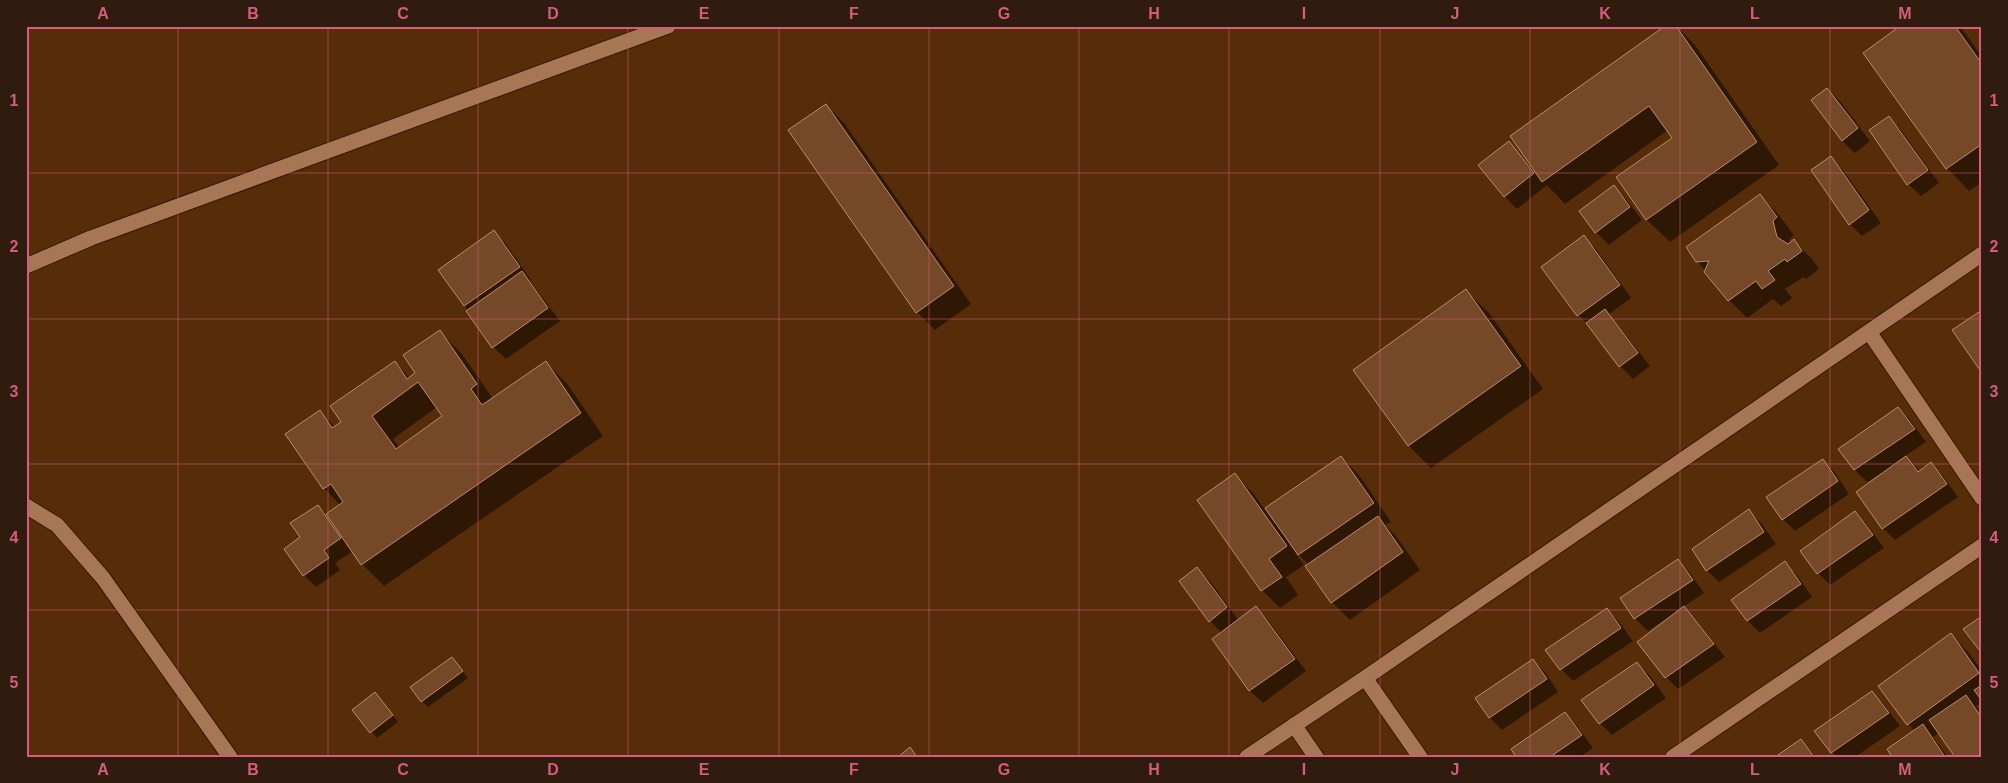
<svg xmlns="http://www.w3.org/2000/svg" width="2008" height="783" font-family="Helvetica,sans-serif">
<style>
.shadow{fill:#0007;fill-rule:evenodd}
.building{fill:#754827;stroke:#bd8b69;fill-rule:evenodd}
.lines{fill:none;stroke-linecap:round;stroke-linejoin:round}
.minor-casing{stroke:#361700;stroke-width:17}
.minor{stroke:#a77755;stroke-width:15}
.grid{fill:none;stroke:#d45c81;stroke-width:1;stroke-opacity:0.55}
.neatline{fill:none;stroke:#d45c81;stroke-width:2}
.grid-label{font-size:16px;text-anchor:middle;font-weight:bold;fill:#d45c81}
</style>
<rect width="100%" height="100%" fill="#572d09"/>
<path class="shadow" d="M 1676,26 L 1695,45 L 1779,165 L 1670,242 L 1647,220 L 1618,177 L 1673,138 L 1668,130 L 1565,204 L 1547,185 L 1517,209 L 1505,197 L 1480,165 L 1509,143 L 1530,166 Z
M 1902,26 L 1960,26 L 1982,57 L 1982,182 L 1969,191 L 1947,168 L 1865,53 Z
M 1977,26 L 1982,26 L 1982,32 Z
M 1827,89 L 1840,101 L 1870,141 L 1855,153 L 1842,141 Z
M 826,105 L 844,123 L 971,304 L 935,330 L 917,312 L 790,131 Z
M 1889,118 L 1901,130 L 1939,183 L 1921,196 L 1908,184 Z
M 1830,158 L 1843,170 L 1881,223 L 1862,236 L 1850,224 L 1812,171 Z
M 1614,187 L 1626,199 L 1642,220 L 1609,245 L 1596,232 L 1581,212 Z
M 1760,196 L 1778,214 L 1794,235 L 1790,239 L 1791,243 L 1794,241 L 1812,259 L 1819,269 L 1806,279 L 1804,277 L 1785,289 L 1792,298 L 1781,306 L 1773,299 L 1747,318 L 1729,300 L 1697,261 Z
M 494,232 L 506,244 L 531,280 L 530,281 L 560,321 L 506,359 L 493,347 L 440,270 Z
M 1584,237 L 1596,249 L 1631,298 L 1609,314 L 1650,366 L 1633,379 L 1620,366 L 1591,327 L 1578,315 L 1543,267 Z
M 1466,291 L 1489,313 L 1543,389 L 1431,468 L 1409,446 Z
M 440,332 L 462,354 L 493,399 L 546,362 L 568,385 L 603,436 L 384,586 L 362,564 L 353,551 L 335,563 L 340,570 L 316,587 L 304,575 L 301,537 L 318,506 L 327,515 L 341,506 L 324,488 L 320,412 L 335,427 L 342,422 L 395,362 L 410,378 L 417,373 ZM 437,407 L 444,416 L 400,448 L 393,439 Z
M 1898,408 L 1910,420 L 1926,442 L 1905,456 L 1920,472 L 1931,464 L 1943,476 L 1958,497 L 1895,540 L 1883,528 L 1882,475 L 1881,473 L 1867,482 L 1855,470 L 1840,449 Z
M 1341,457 L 1359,475 L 1391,522 L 1385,525 L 1396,536 L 1420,570 L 1350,620 L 1332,602 L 1309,565 L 1297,553 L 1296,554 L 1304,565 L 1286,577 L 1298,595 L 1280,608 L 1262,590 L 1199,501 L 1235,475 L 1253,493 L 1275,524 Z
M 1823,461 L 1835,473 L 1849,494 L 1795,531 L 1783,519 Z
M 1749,511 L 1761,523 L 1776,544 L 1719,582 L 1707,570 Z
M 1855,512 L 1867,525 L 1884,548 L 1830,585 L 1818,573 Z
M 1678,560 L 1690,573 L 1704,593 L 1683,607 L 1696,620 L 1725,657 L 1678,689 L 1666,677 L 1671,618 L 1670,616 L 1648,631 L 1635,618 L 1622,599 Z
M 1784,563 L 1797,575 L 1812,597 L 1760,633 L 1748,621 L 1733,600 Z
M 1197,569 L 1210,581 L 1239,621 L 1256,608 L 1268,620 L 1306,671 L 1263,703 L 1250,691 L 1213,640 L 1222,633 L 1210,621 Z
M 1607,609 L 1619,622 L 1633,641 L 1573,681 L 1561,669 Z
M 1951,635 L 1969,653 L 1982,671 L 1982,702 L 1976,706 L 1982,714 L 1982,757 L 1940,732 L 1933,737 L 1948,757 L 1894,757 L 1915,732 L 1880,686 Z
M 452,658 L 468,678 L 428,707 L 422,701 Z
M 1533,660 L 1545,672 L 1558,692 L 1502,730 L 1490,718 L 1477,698 Z
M 1637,663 L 1650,676 L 1666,698 L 1612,735 L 1600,723 Z
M 1872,692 L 1884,705 L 1900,726 L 1855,757 L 1837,757 L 1832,752 Z
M 381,700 L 398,722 L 377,738 L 354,710 Z
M 1565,713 L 1577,726 L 1593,748 L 1580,757 L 1518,757 Z
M 1801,741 L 1816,757 L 1778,757 Z"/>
<path class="building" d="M 1665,26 L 1676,26 L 1757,142 L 1646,220 L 1616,177 L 1672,138 L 1649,106 L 1542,182 L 1510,136 Z
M 1900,26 L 1955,26 L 1982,64 L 1982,144 L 1946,169 L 1863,53 Z
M 1827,88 L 1858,128 L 1842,141 L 1811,100 Z
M 826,104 L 954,286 L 916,313 L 788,130 Z
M 1889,116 L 1928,170 L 1907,185 L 1869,130 Z
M 1509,141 L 1534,173 L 1504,197 L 1478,165 Z
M 1831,156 L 1869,210 L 1849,225 L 1811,170 Z
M 1614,185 L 1630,207 L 1595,233 L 1579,211 Z
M 1760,194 L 1777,217 L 1773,221 L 1777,237 L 1788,244 L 1794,239 L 1802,251 L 1787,262 L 1785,259 L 1768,271 L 1775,280 L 1762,289 L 1756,281 L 1728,301 L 1704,272 L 1709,261 L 1696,262 L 1686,247 Z
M 494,230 L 520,267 L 464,306 L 438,270 Z
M 1584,235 L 1620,285 L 1577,316 L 1541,267 Z
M 522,271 L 548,308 L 492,348 L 466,311 Z
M 1466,289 L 1521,366 L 1408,446 L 1353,370 Z
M 1605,309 L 1638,353 L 1619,367 L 1586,323 Z
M 1982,310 L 1982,373 L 1952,330 Z
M 440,330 L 477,384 L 471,389 L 482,405 L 546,361 L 581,413 L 361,565 L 326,514 L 343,502 L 331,484 L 323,489 L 285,434 L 320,410 L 332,428 L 341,422 L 330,406 L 395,361 L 407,379 L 415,373 L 403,355 ZM 418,382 L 442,416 L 396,449 L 372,416 Z
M 1898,407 L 1915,429 L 1854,470 L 1838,449 Z
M 1341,456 L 1374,503 L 1298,555 L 1265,508 Z
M 1906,456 L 1918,472 L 1931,462 L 1947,484 L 1882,529 L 1856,492 Z
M 1823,459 L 1838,481 L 1782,520 L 1766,497 Z
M 1235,473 L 1287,546 L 1269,559 L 1282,577 L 1261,591 L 1197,500 Z
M 318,505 L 341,538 L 324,550 L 329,558 L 303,576 L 284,549 L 300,537 L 290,523 Z
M 1749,509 L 1764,532 L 1706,571 L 1692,549 Z
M 1855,511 L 1873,535 L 1817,574 L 1800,551 Z
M 1378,516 L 1403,552 L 1331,603 L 1305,566 Z
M 1678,559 L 1693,580 L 1634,619 L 1620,598 Z
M 1785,561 L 1801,584 L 1747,621 L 1731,600 Z
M 1197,567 L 1227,607 L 1209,622 L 1179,581 Z
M 1256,606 L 1295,659 L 1249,691 L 1212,639 Z
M 1684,606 L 1714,644 L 1665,678 L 1637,642 Z
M 1607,608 L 1621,628 L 1560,670 L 1545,650 Z
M 1982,616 L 1982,650 L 1980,651 L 1963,629 Z
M 1951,633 L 1979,673 L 1907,725 L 1878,686 Z
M 452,657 L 463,671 L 421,702 L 410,687 Z
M 1533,659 L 1547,679 L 1489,718 L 1475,698 Z
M 1637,662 L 1654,685 L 1599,724 L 1581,700 Z
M 1982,685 L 1982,701 L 1974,690 Z
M 1872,691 L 1889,713 L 1831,753 L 1814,731 Z
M 375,692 L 393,715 L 370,733 L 352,710 Z
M 1966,695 L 1982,718 L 1982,757 L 1955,757 L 1929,720 Z
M 1565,712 L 1582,735 L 1550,757 L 1516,757 L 1511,749 Z
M 1923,724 L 1945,757 L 1892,757 L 1887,749 Z
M 1801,739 L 1814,757 L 1775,757 Z
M 910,747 L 917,757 L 898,757 Z"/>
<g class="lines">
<defs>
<path id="minor" d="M 26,266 L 91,238 L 668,26
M 1869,332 L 1982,498
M 26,506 L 57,525 L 103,578 L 230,757
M 1365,678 L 1420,757
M 1294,725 L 1316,757
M 1247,757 L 1365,678 L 1982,254
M 1673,757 L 1982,546"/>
</defs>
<use href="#minor" class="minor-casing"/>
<use href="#minor" class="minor"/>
</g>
<path class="grid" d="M 178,26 L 178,757M 328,26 L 328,757M 478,26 L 478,757M 628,26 L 628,757M 779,26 L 779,757M 929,26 L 929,757M 1079,26 L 1079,757M 1229,26 L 1229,757M 1380,26 L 1380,757M 1530,26 L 1530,757M 1680,26 L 1680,757M 1830,26 L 1830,757M 26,173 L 1982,173M 26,319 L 1982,319M 26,464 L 1982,464M 26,610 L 1982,610"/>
<rect width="2008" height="783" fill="none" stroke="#2f1c0e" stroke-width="55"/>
<rect x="28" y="28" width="1952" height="728" class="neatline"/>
<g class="grid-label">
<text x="103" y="19">A</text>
<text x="253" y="19">B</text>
<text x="403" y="19">C</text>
<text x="553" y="19">D</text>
<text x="704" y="19">E</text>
<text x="854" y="19">F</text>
<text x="1004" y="19">G</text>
<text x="1154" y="19">H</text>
<text x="1304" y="19">I</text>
<text x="1455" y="19">J</text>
<text x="1605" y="19">K</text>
<text x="1755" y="19">L</text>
<text x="1905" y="19">M</text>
<text x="14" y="106">1</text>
<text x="1994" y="106">1</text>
<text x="14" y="252">2</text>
<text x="1994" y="252">2</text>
<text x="14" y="397">3</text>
<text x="1994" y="397">3</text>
<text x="14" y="543">4</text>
<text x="1994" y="543">4</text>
<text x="14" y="688">5</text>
<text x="1994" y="688">5</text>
<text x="103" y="775">A</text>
<text x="253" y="775">B</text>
<text x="403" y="775">C</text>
<text x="553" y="775">D</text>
<text x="704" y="775">E</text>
<text x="854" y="775">F</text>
<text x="1004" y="775">G</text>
<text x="1154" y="775">H</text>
<text x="1304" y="775">I</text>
<text x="1455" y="775">J</text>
<text x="1605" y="775">K</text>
<text x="1755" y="775">L</text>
<text x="1905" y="775">M</text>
</g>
</svg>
